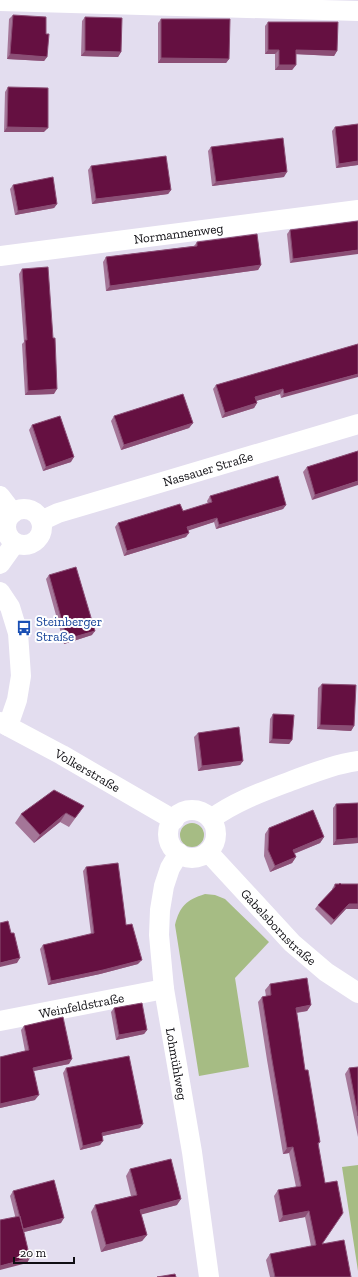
<svg xmlns="http://www.w3.org/2000/svg" width="358" height="1277" font-family="'Zilla Slab',serif">
<style>
.green{fill:#a6bc84}
.lines{fill:none;stroke-linecap:round;stroke-linejoin:round}
.minor{stroke:#fff;stroke-width:20}
.wall{fill:#a47698}
.shaded-wall{fill:#8b4e75}
.building{fill:#651041;stroke:#8b4e75}
.labels{text-anchor:middle;stroke-width:4;stroke-linejoin:round;paint-order:stroke}
.street-label{font-size:13px;fill:#0f0e13;stroke:#fff}
.transit-label{font-size:13px;fill:#164399;stroke:#fff;text-anchor:start}
</style>
<rect width="100%" height="100%" fill="#e3ddef"/>
<path class="green" d="M180 835a12 12 0 1 1 24 0a12 12 0 1 1-24 0Z
M 205,894 L 215,895 L 225,899 L 269,942 L 235,978 L 249,1067 L 199,1076 L 175,925 C 180,906 186,900 205,894 Z
M 358,1165 L 358,1271 L 342,1167 Z"/>
<g class="lines">
<g class="minor">
<path d="M 0,1 L 358,11"/>
<path id="s1" d="M 0,256 L 358,210"/>
<path d="M 0,496 L 13,513"/>
<circle cx="24" cy="527" r="18"/>
<path id="s2" d="M 41,521 L 58,513 L 358,424"/>
<path d="M 0,564 L 15,543"/>
<path d="M 0,592 L 10,607 L 18,633 L 21,676 L 17,700 L 8,726"/>
<path id="s3" d="M 0,722 L 62,755 L 174,820"/>
<circle cx="192" cy="834" r="24"/>
<path d="M 211,819 C 236,801 262,792 291,781 C 313,773 335,764 358,761"/>
<path id="s4" d="M 208,852 L 292,943 L 326,972 L 358,993"/>
<path id="s5" d="M 179,853 L 170,868 L 164,886 L 160,910 L 159,935 L 164,989 L 192,1152 L 209,1277"/>
<path id="s6" d="M 0,1021 L 164,989"/>
</g>
</g>
<path class="wall" d="M 13,15 L 46,34 L 47,57 L 44,61 L 7,59 L 9,19 Z
M 85,17 L 121,52 L 118,57 L 81,56 L 82,21 Z
M 161,19 L 229,59 L 226,63 L 158,63 L 158,23 Z
M 268,22 L 337,51 L 334,56 L 296,54 L 296,65 L 292,70 L 275,70 L 275,54 L 265,54 L 265,26 Z
M 8,87 L 44,132 L 4,132 L 5,92 Z
M 358,124 L 358,165 L 336,168 L 332,131 L 335,127 Z
M 211,147 L 284,177 L 212,186 L 208,151 Z
M 91,166 L 171,190 L 168,194 L 92,204 L 88,170 Z
M 13,185 L 57,204 L 54,208 L 15,215 L 10,189 Z
M 358,221 L 290,263 L 287,234 L 290,230 Z
M 197,242 L 261,265 L 258,270 L 106,291 L 103,262 L 106,257 L 194,246 Z
M 22,269 L 54,394 L 25,395 L 22,344 L 24,342 L 19,274 Z
M 358,344 L 281,398 L 280,394 L 256,401 L 257,403 L 254,408 L 222,418 L 213,389 L 216,385 Z
M 114,416 L 193,423 L 189,428 L 121,450 L 111,421 Z
M 32,425 L 71,462 L 43,471 L 29,430 Z
M 358,451 L 312,500 L 303,472 L 307,467 Z
M 210,496 L 286,505 L 283,509 L 216,529 L 214,522 L 188,530 L 186,537 L 124,556 L 115,527 L 118,523 L 183,511 L 208,504 L 207,501 Z
M 49,575 L 92,635 L 64,644 L 46,579 Z
M 322,684 L 354,726 L 351,731 L 317,729 L 318,688 Z
M 273,714 L 292,740 L 289,744 L 269,743 L 270,719 Z
M 198,733 L 243,761 L 240,765 L 198,771 L 194,737 Z
M 358,803 L 358,843 L 333,845 L 333,808 L 336,804 Z
M 84,806 L 69,827 L 60,822 L 34,843 L 15,823 L 21,814 Z
M 269,828 L 324,837 L 320,843 L 294,854 L 296,857 L 292,863 L 270,872 L 264,856 L 265,834 Z
M 86,867 L 126,925 L 138,964 L 100,974 L 48,985 L 40,949 L 43,945 L 91,934 L 83,871 Z
M 335,884 L 358,884 L 358,909 L 346,909 L 331,925 L 315,909 L 318,905 L 332,891 L 332,889 Z
M 270,984 L 311,1005 L 307,1011 L 297,1013 L 305,1070 L 320,1142 L 318,1145 L 322,1244 L 351,1277 L 270,1277 L 266,1260 L 270,1254 L 311,1246 L 305,1217 L 279,1222 L 274,1196 L 278,1190 L 296,1187 L 289,1153 L 283,1154 L 267,1060 L 258,1002 L 262,997 L 266,996 L 265,990 Z
M 114,1008 L 147,1030 L 144,1034 L 116,1040 L 111,1012 Z
M 24,1026 L 69,1064 L 33,1071 L 35,1100 L 0,1108 L 0,1057 L 25,1051 L 21,1030 Z
M 358,1067 L 358,1137 L 345,1074 L 349,1068 Z
M 66,1068 L 140,1128 L 102,1136 L 100,1145 L 80,1150 L 63,1073 Z
M 130,1169 L 177,1205 L 141,1214 L 147,1235 L 142,1241 L 101,1252 L 91,1212 L 95,1205 L 131,1196 L 126,1176 Z
M 13,1191 L 61,1223 L 24,1232 L 27,1263 L 10,1196 Z"/>
<path class="shaded-wall" d="M 268,50 L 279,50 L 275,54 L 265,54 Z
M 296,50 L 337,51 L 334,56 L 293,54 Z
M 85,51 L 121,52 L 118,57 L 81,56 Z
M 10,54 L 47,57 L 44,61 L 7,59 Z
M 161,58 L 229,59 L 226,63 L 158,63 Z
M 279,65 L 296,65 L 292,70 L 275,70 Z
M 7,127 L 48,128 L 44,132 L 4,132 Z
M 358,161 L 358,165 L 336,168 L 339,164 Z
M 287,172 L 284,177 L 212,186 L 216,182 Z
M 171,190 L 168,194 L 92,204 L 96,199 Z
M 57,204 L 54,208 L 15,215 L 18,211 Z
M 358,250 L 358,254 L 290,263 L 293,259 Z
M 261,265 L 258,270 L 106,291 L 110,286 Z
M 358,374 L 358,377 L 281,398 L 284,394 Z
M 57,389 L 54,394 L 25,395 L 28,391 Z
M 283,389 L 280,394 L 252,402 L 255,397 Z
M 257,403 L 254,408 L 222,418 L 225,413 Z
M 193,423 L 189,428 L 121,450 L 124,445 Z
M 74,457 L 71,462 L 43,471 L 46,467 Z
M 358,481 L 358,485 L 312,500 L 315,495 Z
M 286,505 L 283,509 L 216,529 L 219,525 Z
M 217,518 L 214,522 L 184,532 L 187,527 Z
M 189,533 L 186,537 L 124,556 L 127,551 Z
M 95,631 L 92,635 L 64,644 L 67,639 Z
M 320,725 L 354,726 L 351,731 L 317,729 Z
M 272,739 L 292,740 L 289,744 L 269,743 Z
M 243,761 L 240,765 L 198,771 L 202,766 Z
M 66,813 L 60,822 L 34,843 L 40,835 Z
M 324,837 L 320,843 L 288,856 L 293,850 Z
M 358,838 L 358,843 L 333,845 L 336,840 Z
M 296,857 L 292,863 L 270,872 L 275,866 Z
M 349,904 L 358,904 L 358,909 L 346,909 L 331,925 L 334,920 Z
M 20,958 L 17,963 L 0,967 L 0,963 Z
M 142,960 L 138,964 L 100,974 L 48,985 L 51,981 Z
M 311,1005 L 307,1011 L 292,1013 L 296,1008 Z
M 147,1030 L 144,1034 L 116,1040 L 119,1035 Z
M 72,1059 L 69,1064 L 29,1072 L 33,1068 Z
M 39,1095 L 35,1100 L 0,1108 L 0,1104 Z
M 143,1124 L 140,1128 L 98,1137 L 102,1133 Z
M 103,1141 L 100,1145 L 80,1150 L 83,1146 Z
M 293,1147 L 289,1153 L 283,1154 L 287,1148 Z
M 181,1199 L 177,1205 L 136,1216 L 140,1210 Z
M 309,1211 L 305,1217 L 279,1222 L 283,1216 Z
M 64,1218 L 61,1223 L 20,1233 L 23,1229 Z
M 147,1235 L 142,1241 L 101,1252 L 106,1245 Z
M 30,1258 L 27,1263 L 0,1270 L 0,1266 Z"/>
<path class="building" d="M 13,15 L 46,17 L 46,34 L 49,34 L 47,57 L 10,54 Z
M 85,17 L 122,18 L 121,52 L 85,51 Z
M 161,19 L 230,19 L 229,59 L 161,58 Z
M 268,22 L 338,22 L 337,51 L 296,50 L 296,65 L 279,65 L 279,50 L 268,50 Z
M 8,87 L 48,88 L 48,128 L 7,127 Z
M 358,124 L 358,161 L 339,164 L 335,127 Z
M 283,138 L 287,172 L 216,182 L 211,147 Z
M 166,156 L 171,190 L 96,199 L 91,166 Z
M 53,177 L 57,204 L 18,211 L 13,185 Z
M 358,221 L 358,250 L 293,259 L 290,230 Z
M 257,234 L 261,265 L 110,286 L 106,257 L 197,246 L 197,242 Z
M 48,267 L 53,338 L 55,338 L 57,389 L 28,391 L 25,340 L 27,340 L 22,269 Z
M 358,344 L 358,374 L 284,394 L 283,389 L 255,397 L 257,403 L 225,413 L 216,385 Z
M 183,394 L 193,423 L 124,445 L 114,416 Z
M 60,416 L 74,457 L 46,467 L 32,425 Z
M 358,451 L 358,481 L 315,495 L 307,467 Z
M 278,476 L 286,505 L 219,525 L 217,518 L 187,527 L 189,533 L 127,551 L 118,523 L 180,504 L 183,511 L 212,502 L 210,496 Z
M 76,567 L 95,631 L 67,639 L 49,575 Z
M 322,684 L 356,685 L 354,726 L 320,725 Z
M 273,714 L 294,715 L 292,740 L 272,739 Z
M 239,727 L 243,761 L 202,766 L 198,733 Z
M 54,790 L 84,806 L 75,818 L 66,813 L 40,835 L 21,814 Z
M 358,803 L 358,838 L 336,840 L 336,804 Z
M 313,810 L 324,837 L 293,850 L 296,857 L 275,866 L 268,850 L 269,828 Z
M 118,863 L 126,925 L 132,924 L 142,960 L 103,970 L 51,981 L 43,945 L 94,933 L 86,867 Z
M 340,883 L 341,884 L 358,884 L 358,904 L 349,904 L 334,920 L 318,905 L 335,887 L 335,884 L 339,884 Z
M 8,921 L 11,933 L 14,933 L 20,958 L 0,963 L 0,923 Z
M 307,978 L 311,1005 L 296,1008 L 305,1070 L 308,1070 L 320,1142 L 318,1143 L 325,1183 L 337,1181 L 343,1213 L 322,1244 L 344,1240 L 351,1277 L 275,1277 L 270,1254 L 316,1245 L 309,1211 L 283,1216 L 278,1190 L 301,1186 L 293,1147 L 287,1148 L 271,1054 L 262,997 L 271,995 L 270,984 Z
M 142,1003 L 147,1030 L 119,1035 L 114,1008 Z
M 63,1017 L 72,1059 L 33,1068 L 39,1095 L 0,1104 L 0,1057 L 29,1050 L 24,1026 Z
M 129,1056 L 143,1124 L 102,1133 L 103,1141 L 83,1146 L 66,1068 Z
M 358,1067 L 358,1116 L 349,1068 Z
M 171,1159 L 181,1199 L 140,1210 L 147,1235 L 106,1245 L 95,1205 L 137,1195 L 130,1169 Z
M 54,1180 L 64,1218 L 23,1229 L 13,1191 Z
M 20,1216 L 30,1258 L 0,1266 L 0,1220 Z
M 175,1274 L 176,1277 L 157,1277 Z"/>
<defs>
<symbol id="bus-bare" viewBox="-9 -9 18 18"><path d="M-5-6H5V4H4V6H2V4H-2V6H-4V4H-5ZM-3.5-4V0h7V-4ZM-3.5 1.2v1.5H-2V1.2ZM2 1.2v1.5H3.5V1.2Z" fill="#1a4fb4" stroke="#fff" stroke-width="2.5" paint-order="stroke"/></symbol>
</defs>
<g fill-rule="evenodd">
<use href="#bus-bare" x="13" y="617" width="22" height="22"/>
</g>
<g class="labels">
<g class="street-label">
<text dy="5" stroke="none"><textPath href="#s1" startOffset="180">Normannenweg</textPath></text>
<text dy="5" stroke="none"><textPath href="#s2" startOffset="175">Nassauer Straße</textPath></text>
<text dy="5" stroke="none"><textPath href="#s3" startOffset="100">Volkerstraße</textPath></text>
<text dy="5" stroke="none"><textPath href="#s4" startOffset="103">Gabelsbornstraße</textPath></text>
<text dy="5" stroke="none"><textPath href="#s6" startOffset="83">Weinfeldstraße</textPath></text>
<text dy="5" stroke="none"><textPath href="#s5" startOffset="216">Lohmühlweg</textPath></text>
</g>
<g class="transit-label">
<text x="36" y="626">Steinberger<tspan x="36" dy="15">Straße</tspan></text>
</g>
</g>
<path d="M14 1257v6h60v-6" fill="none" stroke="#0f0e13" stroke-width="2"/>
<text x="20" y="1257" font-size="12" fill="#0f0e13" stroke="#ffffff" stroke-width="3" paint-order="stroke">20 m</text>
</svg>
